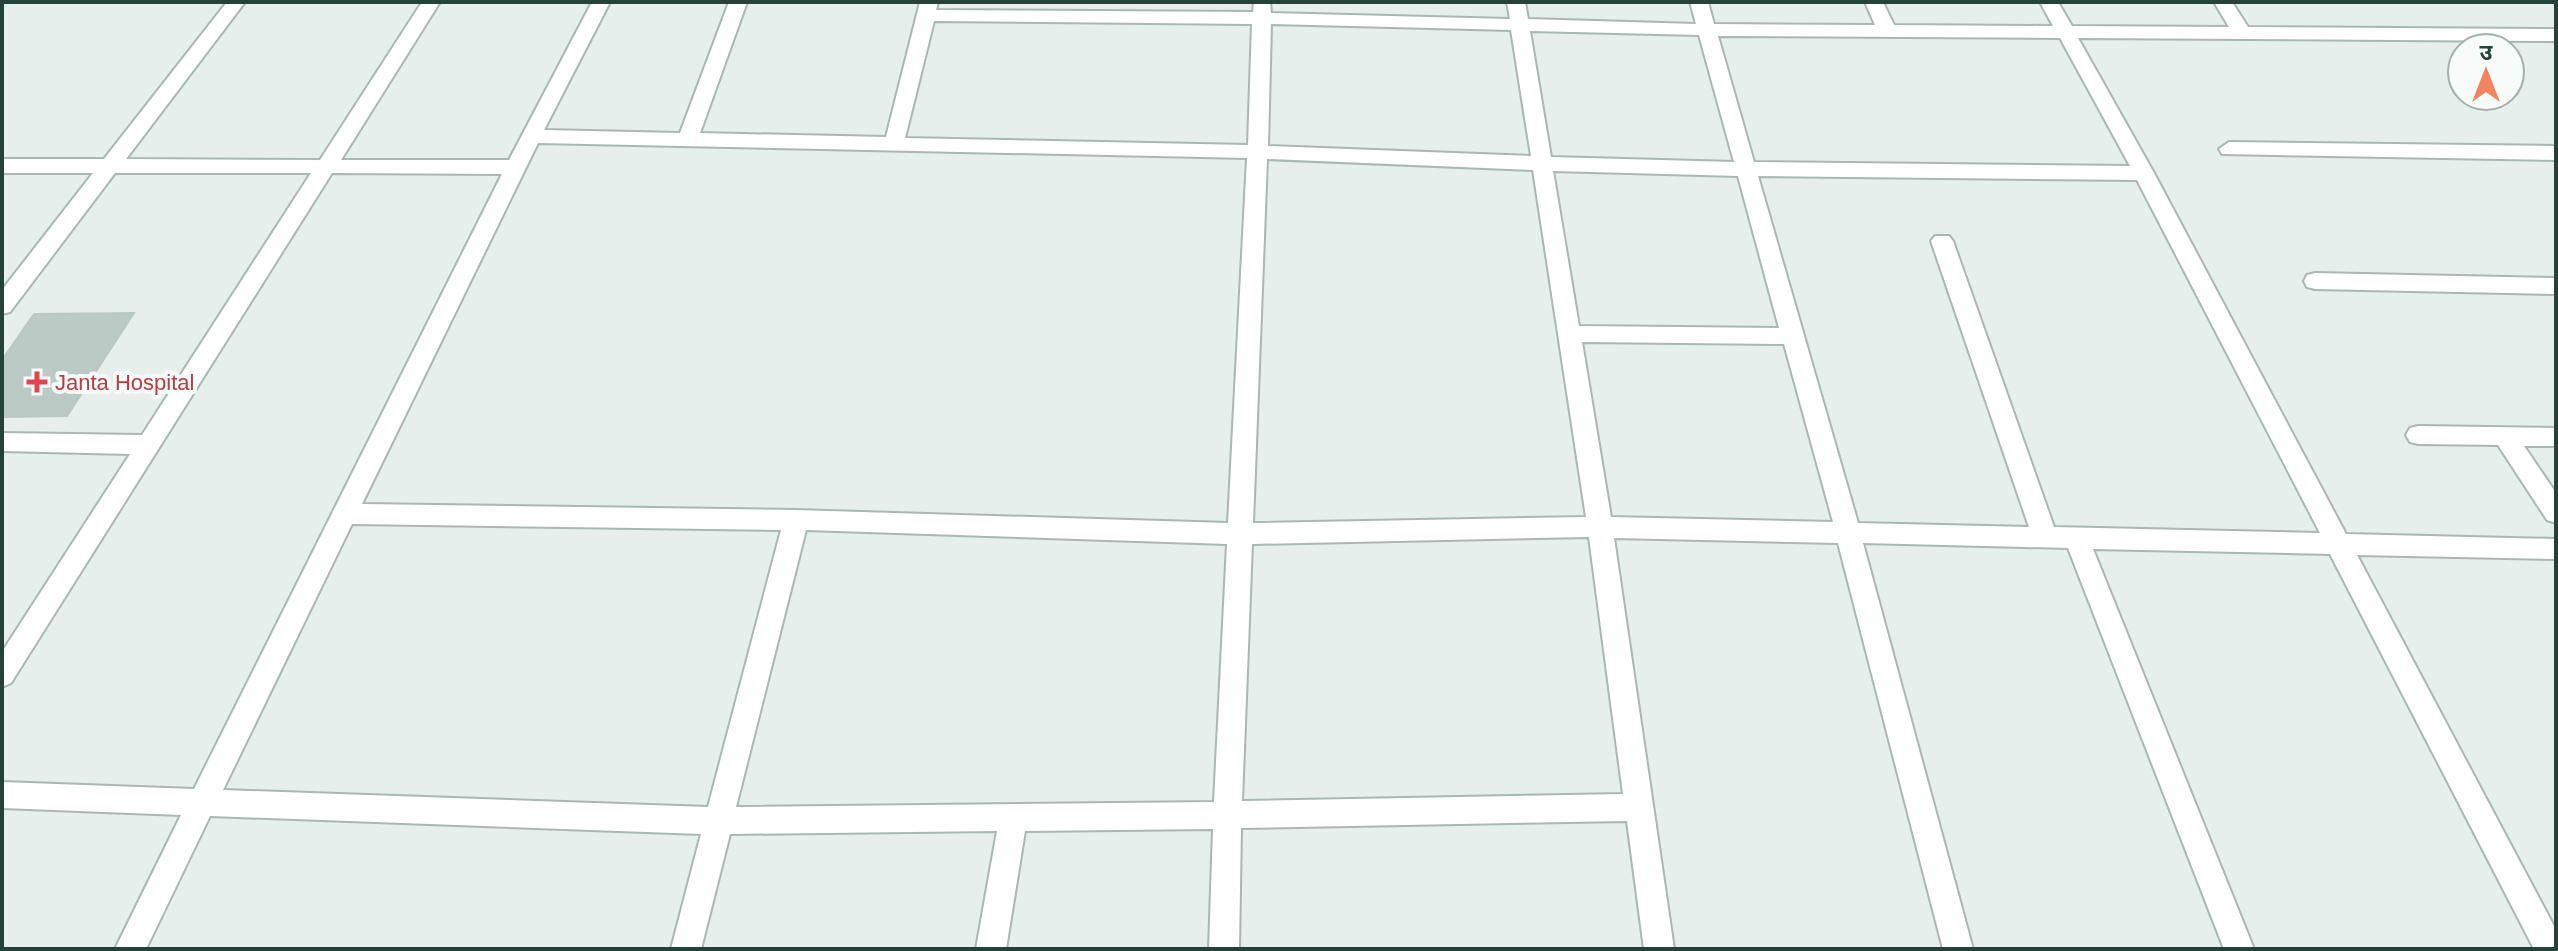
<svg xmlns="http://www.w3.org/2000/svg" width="2558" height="951" font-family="Helvetica,'Noto Sans Devanagari',sans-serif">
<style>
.building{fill:#bbcac4;stroke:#b8c9c2;stroke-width:2}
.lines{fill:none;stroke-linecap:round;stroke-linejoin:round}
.street-casing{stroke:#a8b8b2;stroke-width:4}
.street{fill:#fff;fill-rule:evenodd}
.health-dot{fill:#e0444e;stroke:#f7fbf9;stroke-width:3}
.labels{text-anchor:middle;stroke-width:8;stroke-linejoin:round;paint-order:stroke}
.health-label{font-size:22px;fill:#be3a42;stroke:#f7fbf9;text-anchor:start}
</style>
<rect width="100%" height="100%" fill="#e6efeb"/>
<path class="building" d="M 134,313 L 67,416 L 2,417 L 2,360 L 34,314 Z"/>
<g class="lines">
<defs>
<path id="street" d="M 227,2 L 245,2 L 126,159 L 320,160 L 422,2 L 440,2 L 341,160 L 509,160 L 592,2 L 610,2 L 544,130 L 680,133 L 729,2 L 747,2 L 700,133 L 886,137 L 920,2 L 938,2 L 936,10 L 1253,12 L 1254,2 L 1270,2 L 1271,13 L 1510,19 L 1507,2 L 1525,2 L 1528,19 L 1696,24 L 1690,2 L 1708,2 L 1714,24 L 1875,25 L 1865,2 L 1883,2 L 1894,25 L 2053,26 L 2040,2 L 2058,2 L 2072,26 L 2229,27 L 2214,2 L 2232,2 L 2248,27 L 2556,29 L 2556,41 L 2078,38 L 2154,173 L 2346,534 L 2556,539 L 2556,559 L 2357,555 L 2556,930 L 2556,949 L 2534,949 L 2330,554 L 2093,549 L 2254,949 L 2224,949 L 2068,548 L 1863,543 L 1973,949 L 1943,949 L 1838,543 L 1614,538 L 1674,949 L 1644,949 L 1627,821 L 1241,828 L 1239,949 L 1209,949 L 1213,829 L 1025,831 L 1006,949 L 976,949 L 997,831 L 730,834 L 701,949 L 671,949 L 701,834 L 210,816 L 146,949 L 115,949 L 181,815 L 2,808 L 2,782 L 194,789 L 502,174 L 332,173 L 11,683 L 2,687 L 2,652 L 130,454 L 2,451 L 2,433 L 142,435 L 311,173 L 115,173 L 10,312 L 2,314 L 2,290 L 93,173 L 2,173 L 2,159 L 104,159 ZM 934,21 L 1252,24 L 1248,145 L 905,138 ZM 1271,24 L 1511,30 L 1531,156 L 1268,146 ZM 1530,31 L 1699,35 L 1734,162 L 1551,157 ZM 1718,36 L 2060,38 L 2130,166 L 1754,162 ZM 538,143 L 1247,158 L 1228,523 L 796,510 L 362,504 ZM 1267,159 L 1533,170 L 1586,517 L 1253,523 ZM 1553,171 L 1738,176 L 1779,328 L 1579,326 ZM 1758,176 L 2137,180 L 2320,533 L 2054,527 L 1953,241 L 1949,236 L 1935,236 L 1931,241 L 2029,527 L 1858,523 ZM 1582,342 L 1784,344 L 1833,522 L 1611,517 ZM 352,524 L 781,530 L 708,807 L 223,790 ZM 806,530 L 1227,544 L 1214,802 L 736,807 ZM 1589,537 L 1623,794 L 1242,801 L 1252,544 Z
M 2229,142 L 2556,146 L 2556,160 L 2222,154 L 2219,149 Z
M 2315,273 L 2556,278 L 2556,294 L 2315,289 L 2307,287 L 2304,281 L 2307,275 Z
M 2418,426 L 2556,428 L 2556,446 L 2524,446 L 2556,493 L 2556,523 L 2547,520 L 2498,445 L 2418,444 L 2410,442 L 2406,435 L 2410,428 Z"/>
</defs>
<use href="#street" class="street-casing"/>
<use href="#street" class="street"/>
</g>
<path class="health-dot" d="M33 370h8v8h8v8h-8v8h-8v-8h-8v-8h8z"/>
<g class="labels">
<g class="health-label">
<text x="55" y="390">Janta Hospital</text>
</g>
</g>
<rect width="2558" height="951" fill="none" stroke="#24423a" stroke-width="8"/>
<g transform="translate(2486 72)"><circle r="38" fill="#f7fbf9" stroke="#a3b1ad" stroke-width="2"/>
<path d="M0-6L14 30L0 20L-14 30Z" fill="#f4845f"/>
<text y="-12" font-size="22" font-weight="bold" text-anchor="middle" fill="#24423a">उ</text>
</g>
</svg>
